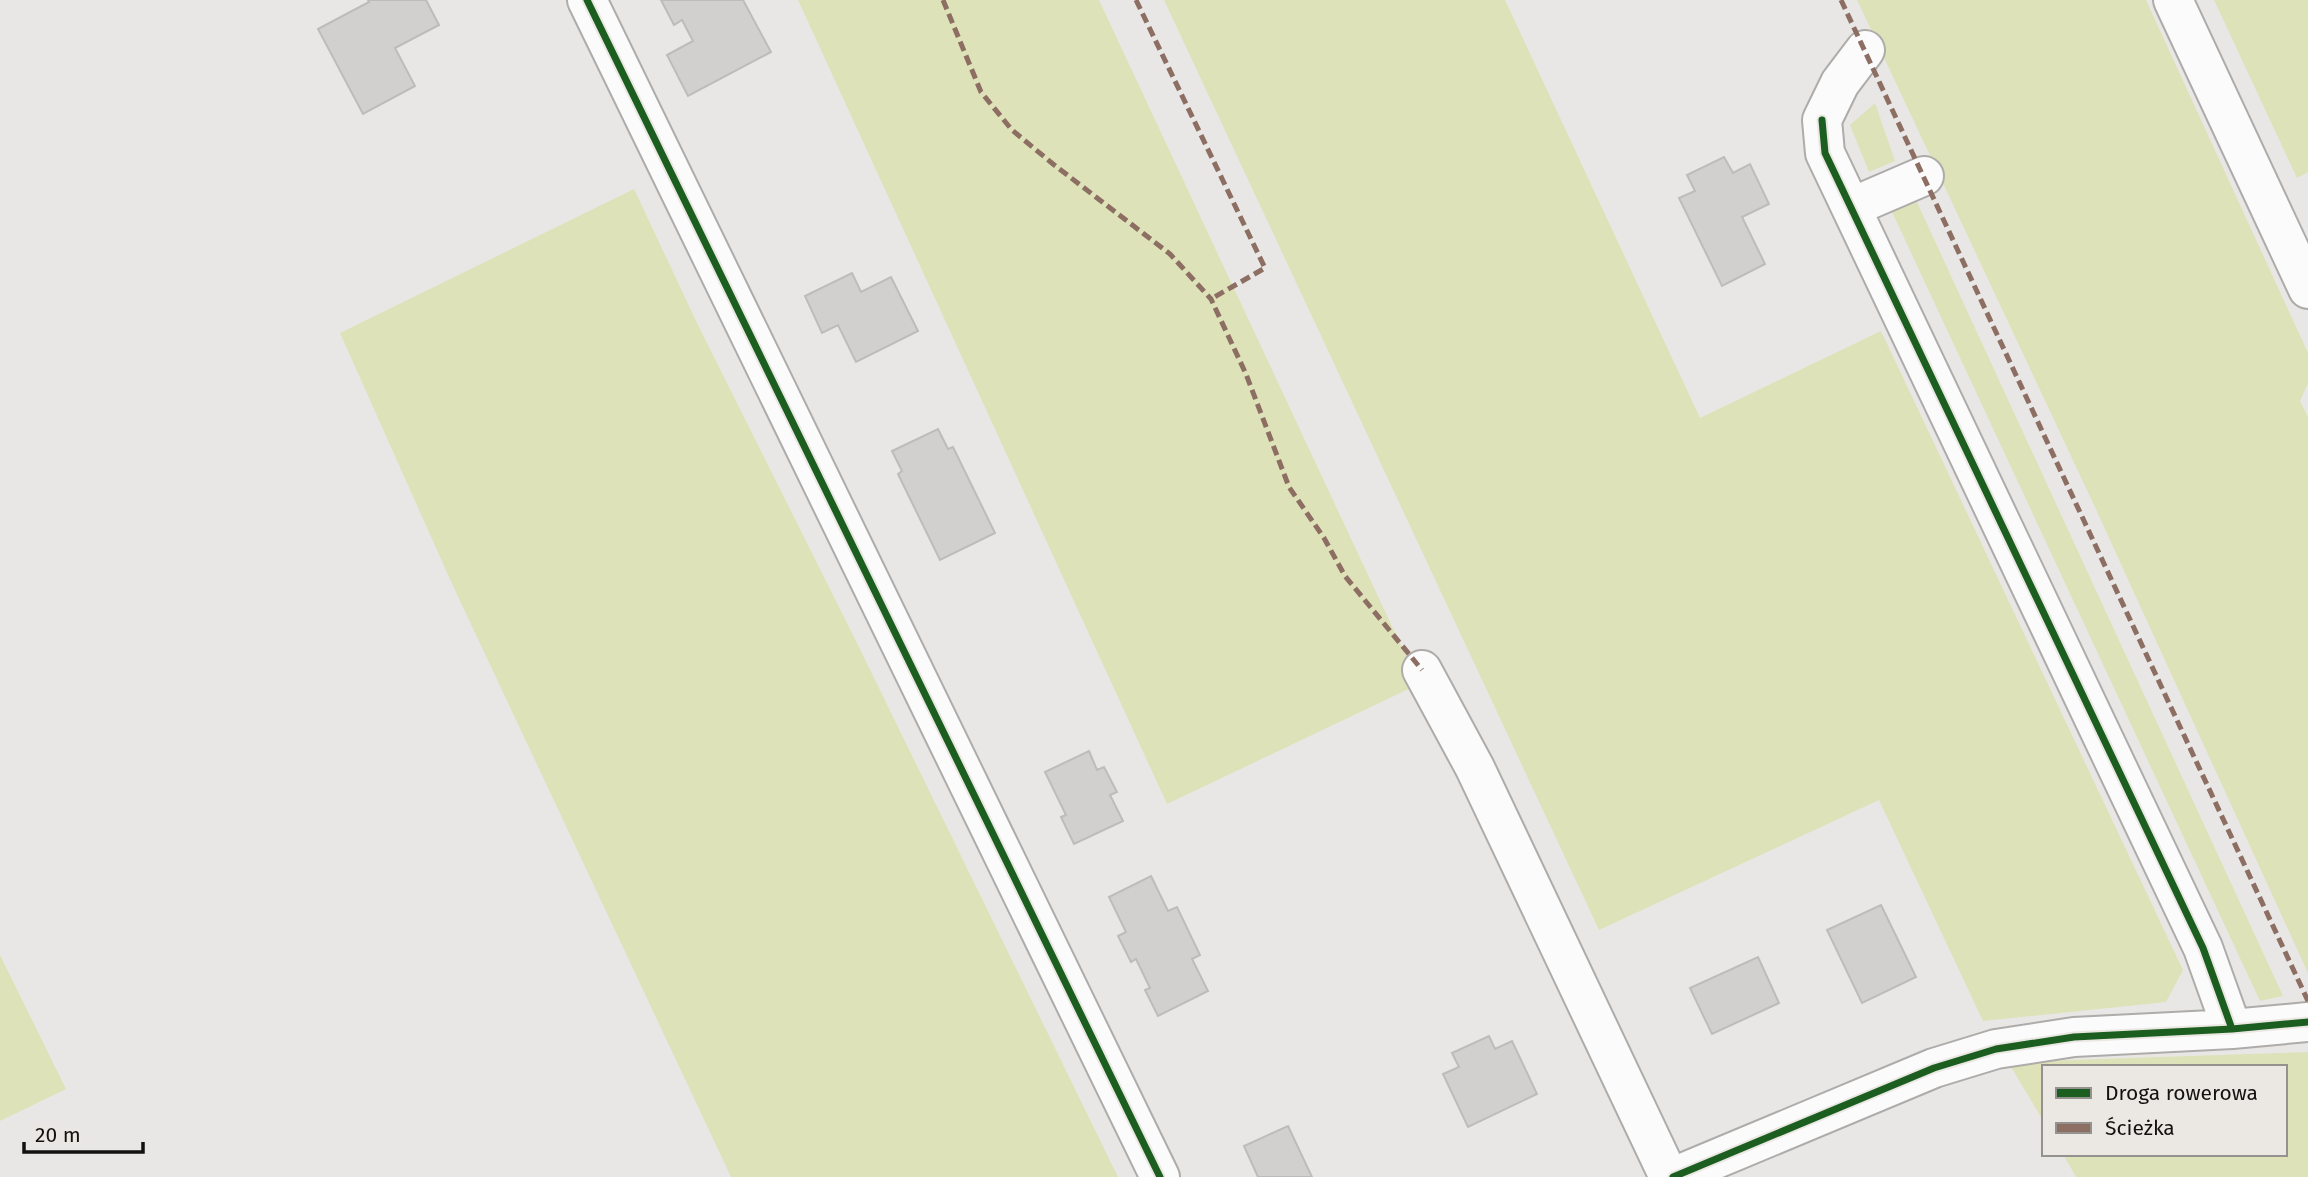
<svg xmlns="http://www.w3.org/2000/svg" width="2308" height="1177" font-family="'Fira Sans',sans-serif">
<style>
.green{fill:#dee2b8}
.building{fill:#d1d0ce;stroke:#bdbcba;stroke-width:2}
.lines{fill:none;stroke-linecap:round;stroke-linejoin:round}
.minor-casing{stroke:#adacaa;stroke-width:42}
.minor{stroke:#fcfbfb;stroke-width:38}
.quiet{stroke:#8d6e63;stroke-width:5;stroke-dasharray:10 5;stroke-linecap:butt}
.cycleway-casing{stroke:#ebe8e3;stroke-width:11}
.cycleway{stroke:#1b5e20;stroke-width:7}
</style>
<rect width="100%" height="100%" fill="#e9e7e5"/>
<path class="green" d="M 798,0 L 1099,0 L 1419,684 L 1167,804 Z
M 1164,0 L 1505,0 L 1700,418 L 1881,331 L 2183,970 L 2166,1002 L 1983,1021 L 1879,800 L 1599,930 Z
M 1857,0 L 2146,0 L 2308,353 L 2308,383 L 2300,401 L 2308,417 L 2308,973 L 2093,503 Z
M 2214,0 L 2308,0 L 2308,172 L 2297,178 Z
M 1875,103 L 1895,161 L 1869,172 L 1850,125 Z
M 634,189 L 698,325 L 855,639 L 1118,1177 L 731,1177 L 453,586 L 340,333 Z
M 1916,200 L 2283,996 L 2260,1001 L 1892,212 Z
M 0,955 L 66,1089 L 0,1121 Z
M 2308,1052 L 2308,1177 L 2076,1177 L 2063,1154 L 2285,1154 L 2285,1067 L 2044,1067 L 2044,1122 L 2008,1062 Z"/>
<path class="building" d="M 368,0 L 426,0 L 439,25 L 395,48 L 415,86 L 363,114 L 318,29 L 369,2 Z
M 661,0 L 743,0 L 771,52 L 688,96 L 667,55 L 693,41 L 682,20 L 674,25 Z
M 1724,157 L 1733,173 L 1750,164 L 1769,204 L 1742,217 L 1765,264 L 1722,286 L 1679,198 L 1695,191 L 1687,175 Z
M 852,273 L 861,292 L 891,277 L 918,331 L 856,362 L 838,325 L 822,333 L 805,296 Z
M 938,429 L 948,449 L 953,447 L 995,533 L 940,560 L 898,474 L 902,471 L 892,451 Z
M 1089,751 L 1097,770 L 1104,767 L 1117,792 L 1110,795 L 1123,821 L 1074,844 L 1061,817 L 1066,815 L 1045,772 Z
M 1151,876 L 1168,911 L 1177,907 L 1200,955 L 1192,959 L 1208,991 L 1158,1016 L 1145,990 L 1150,988 L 1136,959 L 1131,962 L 1118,936 L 1126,932 L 1109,897 Z
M 1881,905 L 1916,977 L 1862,1003 L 1827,930 Z
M 1758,957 L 1779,1003 L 1712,1034 L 1690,988 Z
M 1489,1036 L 1495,1049 L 1512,1041 L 1537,1094 L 1468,1127 L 1443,1074 L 1459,1067 L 1452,1053 Z
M 1288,1126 L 1312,1177 L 1258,1177 L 1244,1146 Z"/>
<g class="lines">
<defs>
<path id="minor" d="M 587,0 L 1160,1177
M 2173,0 L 2308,289
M 1865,50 L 1840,83 L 1822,120 L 1825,153 L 2203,948 L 2232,1029
M 1852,207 L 1924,176
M 1422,670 L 1475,768 L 1669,1177
M 1673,1177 L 1934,1068 L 1996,1049 L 2074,1037 L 2232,1029 L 2308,1022"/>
</defs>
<use href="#minor" class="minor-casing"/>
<use href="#minor" class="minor"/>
<path class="quiet" d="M 943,0 L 981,92 L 1012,130 L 1053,164 L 1170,254 L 1211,299 L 1246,374 L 1289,487 L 1324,538 L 1345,576 L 1422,670
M 1136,0 L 1265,268 L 1211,299
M 1841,0 L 2308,1001"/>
<defs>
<path id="cycleway" d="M 587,0 L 1160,1177
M 1822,120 L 1825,153 L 2203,948 L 2232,1029
M 1673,1177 L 1934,1068 L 1996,1049 L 2074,1037 L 2232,1029 L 2308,1022"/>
</defs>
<use href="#cycleway" class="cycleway-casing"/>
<use href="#cycleway" class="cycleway"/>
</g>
<rect x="2042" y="1065" width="245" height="91" fill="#ebe8e3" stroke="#94928f" stroke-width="2"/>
<rect x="2056" y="1088" width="35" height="10" fill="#1b5e20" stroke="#94928f" stroke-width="2"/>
<text x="2105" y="1100" font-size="21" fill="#121210">Droga rowerowa</text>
<rect x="2056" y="1123" width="35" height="10" fill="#8d6e63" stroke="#94928f" stroke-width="2"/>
<text x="2105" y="1135" font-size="21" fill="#121210">Ścieżka</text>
<path d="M24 1142v10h119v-10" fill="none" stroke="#121210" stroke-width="3.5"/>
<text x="35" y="1142" font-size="21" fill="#121210" stroke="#ebe8e3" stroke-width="5" paint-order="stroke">20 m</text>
</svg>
